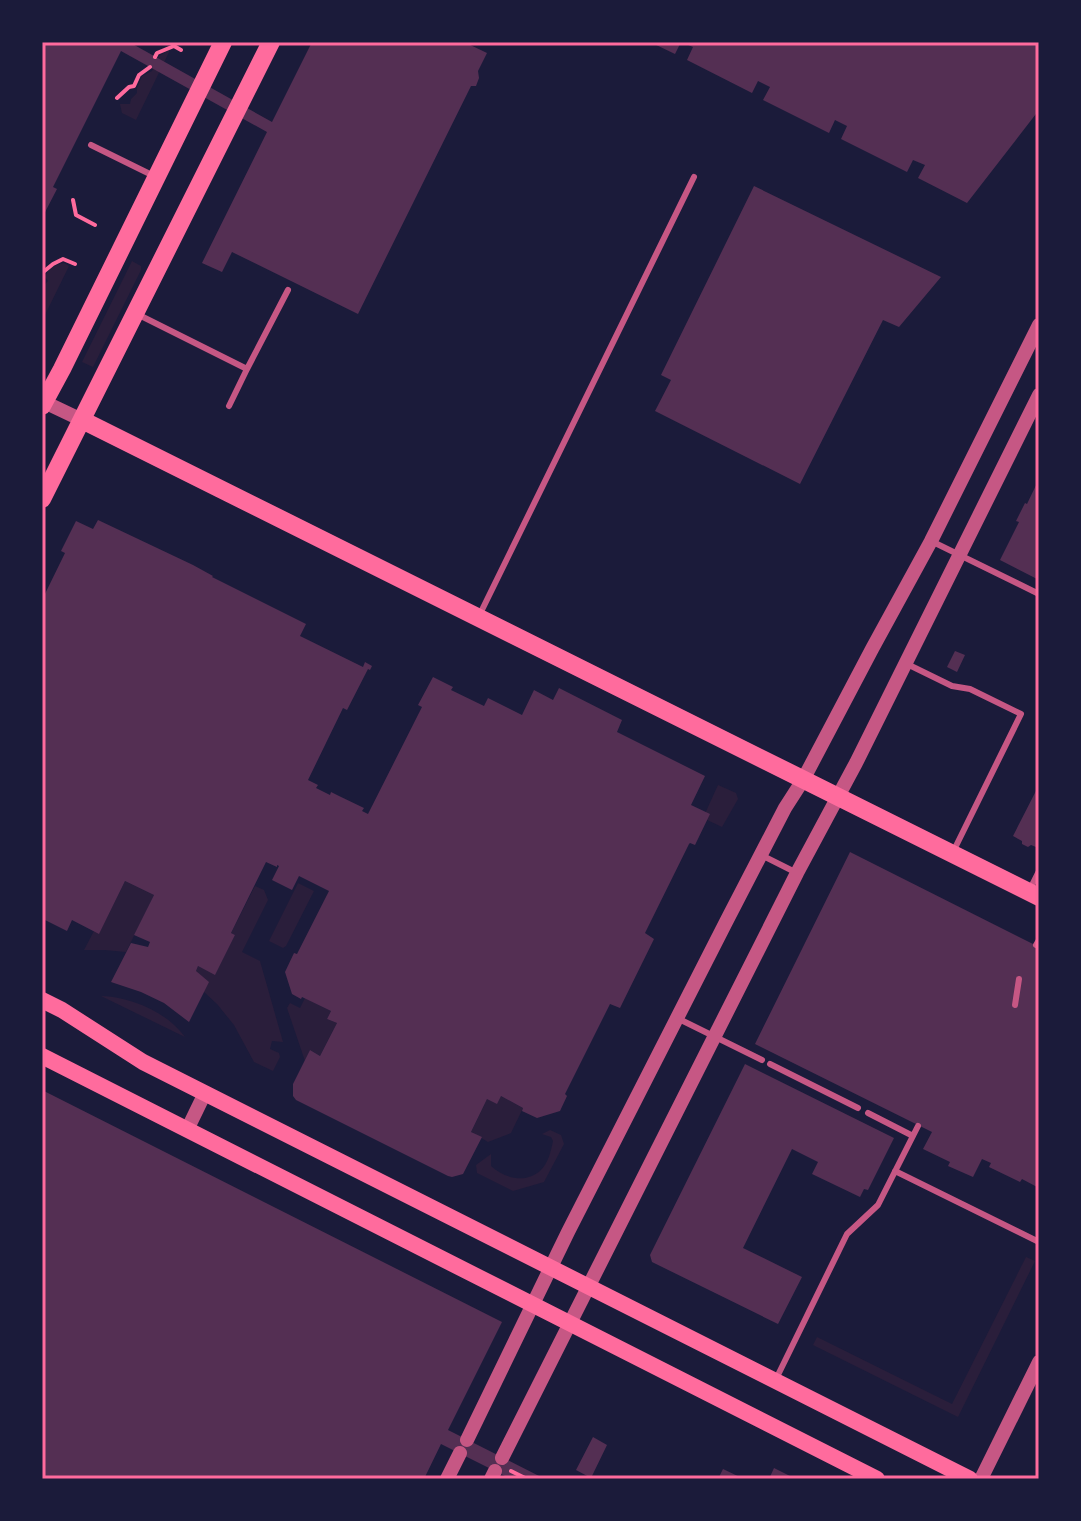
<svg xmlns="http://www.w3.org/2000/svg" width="1081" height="1521" font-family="Commissioner,sans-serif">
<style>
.green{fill:#2a1e3b}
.building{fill:#542f53}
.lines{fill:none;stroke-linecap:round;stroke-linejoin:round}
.path{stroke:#ff6b9d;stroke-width:4}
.service{stroke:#c65784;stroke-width:6}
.tertiary{stroke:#c65784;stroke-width:14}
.secondary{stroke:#ff6b9d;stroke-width:16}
.primary{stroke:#ff6b9d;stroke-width:18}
.neatline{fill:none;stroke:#ff6b9d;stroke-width:3}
</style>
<rect width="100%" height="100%" fill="#1b1b3a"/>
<path class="green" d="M 170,50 L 136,120 L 122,113 L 120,104 L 130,104 L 131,99 L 137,93 L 137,88 L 142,76 L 152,71 L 159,56 Z
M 132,261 L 141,266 L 141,270 L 93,367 L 82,362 Z
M 64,263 L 69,266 L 42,321 L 42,287 L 48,281 L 45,277 C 48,268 55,265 64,263 Z
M 718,785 L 736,793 L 738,799 L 722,827 L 703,818 Z
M 125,881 L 154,895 L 126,952 L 105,950 L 84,950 L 94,931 L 99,933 Z
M 298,883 L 314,891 L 286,946 L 283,948 L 269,941 Z
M 255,886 L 264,890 L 268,900 L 242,952 L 260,961 L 283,1042 L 272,1041 L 270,1049 L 279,1053 L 280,1057 L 273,1071 L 254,1062 L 234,1025 L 217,1004 L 204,992 L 196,971 L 198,966 L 215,974 L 235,935 L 231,933 Z
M 101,996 C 131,997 167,1012 185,1037 Z
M 305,998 L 331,1011 L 327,1019 L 337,1023 L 320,1056 L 310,1050 L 305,1061 L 287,1008 L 290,1003 L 300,1008 Z
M 501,1096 L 523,1108 L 511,1133 L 488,1142 L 471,1132 L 487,1099 Z
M 550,1130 L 561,1135 L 564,1144 L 544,1182 L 513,1191 L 477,1173 L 476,1165 L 491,1154 L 491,1166 C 504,1178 525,1184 540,1171 C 548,1164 551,1151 553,1141 L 551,1137 L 542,1134 Z
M 1026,1257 L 1035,1261 L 958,1417 L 813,1345 L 817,1337 L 952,1404 Z"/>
<path class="building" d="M 42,42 L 129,42 L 272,122 L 312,42 L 464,42 L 487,53 L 478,71 L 479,78 L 476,86 L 471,86 L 358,314 L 232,252 L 222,272 L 202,263 L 267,132 L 121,51 L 53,187 L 57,189 L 42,218 Z
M 650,42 L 681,42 L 675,54 Z
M 681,42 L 1039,42 L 1039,110 L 967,203 L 918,178 L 925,165 L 913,160 L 907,172 L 841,139 L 847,126 L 835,120 L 829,133 L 763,100 L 770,87 L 758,81 L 752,93 L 687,60 L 693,47 Z
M 754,186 L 941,277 L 899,327 L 883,320 L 800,484 L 655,411 L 671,380 L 661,375 Z
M 1039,479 L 1039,580 L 1000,560 L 1019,522 L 1016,521 L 1025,503 L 1027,504 Z
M 98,520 L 193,565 L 213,576 L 212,577 L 306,624 L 300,636 L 363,667 L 365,662 L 372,666 L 370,670 L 368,669 L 347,710 L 343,708 L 308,780 L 318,785 L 316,788 L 330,795 L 331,792 L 339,796 L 364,808 L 362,811 L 368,814 L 422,707 L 418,705 L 433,677 L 453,687 L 451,690 L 484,706 L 488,698 L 522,715 L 534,690 L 553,700 L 559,688 L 622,720 L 617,732 L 705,776 L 691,805 L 710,814 L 695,845 L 690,843 L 689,844 L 645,933 L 654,939 L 620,1008 L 610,1004 L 565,1094 L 567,1096 L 560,1111 L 537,1118 L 522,1111 L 523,1108 L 501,1096 L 497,1104 L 487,1099 L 471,1132 L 482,1137 L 463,1174 L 452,1177 L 448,1176 L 296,1100 L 293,1096 L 293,1084 L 310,1050 L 320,1056 L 337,1023 L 327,1019 L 331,1011 L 302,997 L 301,999 L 292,994 L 285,972 L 294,953 L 297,954 L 329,891 L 299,876 L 292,890 L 272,880 L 279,866 L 277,865 L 277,867 L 266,862 L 231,933 L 235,935 L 215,975 L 198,966 L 196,971 L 209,982 L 189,1022 L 164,1003 L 141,992 L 111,982 L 131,943 L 148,947 L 150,942 L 134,935 L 154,895 L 125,881 L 99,934 L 72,920 L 67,931 L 45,920 L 42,927 L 42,600 L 65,553 L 61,551 L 76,521 L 93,529 Z
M 955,651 L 965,655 L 957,672 L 947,667 Z
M 1039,785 L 1039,842 L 1036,847 L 1031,845 L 1028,847 L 1022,844 L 1022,841 L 1013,836 Z
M 850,852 L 1039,947 L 1039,1188 L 1022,1179 L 1020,1182 L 989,1167 L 991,1163 L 982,1159 L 973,1177 L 948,1166 L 950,1162 L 923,1149 L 932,1132 L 755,1044 Z
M 745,1064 L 894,1138 L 868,1190 L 864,1189 L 860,1197 L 812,1174 L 818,1162 L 792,1149 L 743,1248 L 802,1277 L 778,1324 L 652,1262 L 650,1255 Z
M 42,1090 L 502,1322 L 448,1430 L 545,1479 L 511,1479 L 441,1444 L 424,1479 L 42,1479 Z
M 593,1437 L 607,1445 L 591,1478 L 576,1470 Z
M 774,1468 L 796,1479 L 769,1479 Z
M 723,1469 L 744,1479 L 718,1479 Z"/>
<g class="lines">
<path class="path" d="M 155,57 L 157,53 L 174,46 L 181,50
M 117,98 L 129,87 L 134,86 L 139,75 L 150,67
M 73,200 L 76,215 L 95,225
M 42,273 L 53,264 L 63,259 L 75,264
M 511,1471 L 527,1479"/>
<path class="service" d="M 91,145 L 156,177
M 139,315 L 247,369 L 288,290
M 229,406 L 247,369
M 931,541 L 1039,594
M 479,616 L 694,177
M 907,664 L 952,686 L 970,689 L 1021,714 L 954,850
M 761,855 L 797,873
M 1030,889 L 1039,871
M 1036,945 L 1039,940
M 1015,1005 L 1019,979
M 679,1019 L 762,1060
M 770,1064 L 858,1108
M 868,1113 L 913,1136
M 895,1171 L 1039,1242
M 777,1377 L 847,1234 L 878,1205 L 918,1126"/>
<path class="tertiary" d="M 42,401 L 82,420
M 187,1130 L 205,1093
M 467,1440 L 568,1232 L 726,922 L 785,808 L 803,780 L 872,649 L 931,541 L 1039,325
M 502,1458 L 797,873 L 856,763 L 1039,395
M 447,1479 L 460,1453
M 491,1479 L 495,1471
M 981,1479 L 1039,1362"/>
<path class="secondary" d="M 42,1000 L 62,1010 L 143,1062 L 970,1479
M 42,1056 L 877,1479"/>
<path class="primary" d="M 42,406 L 62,369 L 223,42
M 82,420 L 1039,897
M 42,499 L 271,42"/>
</g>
<rect width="1081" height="1521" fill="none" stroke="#1b1b3a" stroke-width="88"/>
<rect x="44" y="44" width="993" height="1433" class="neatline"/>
</svg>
